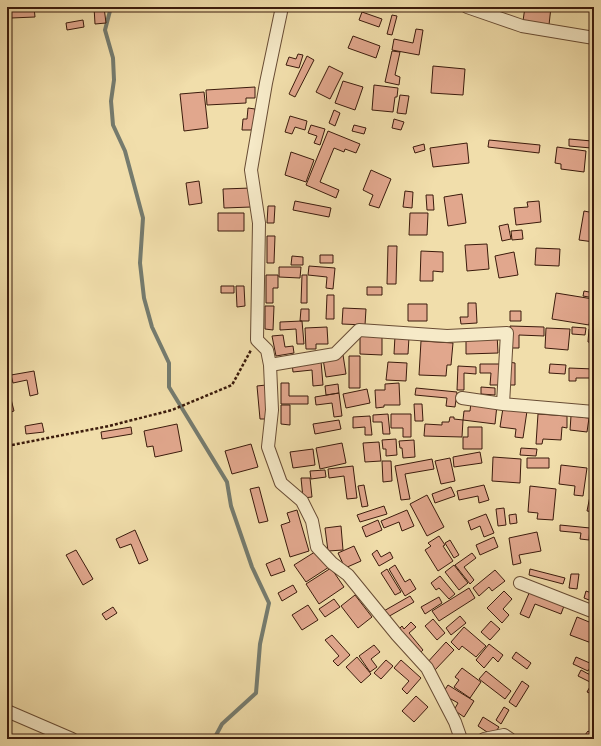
<svg xmlns="http://www.w3.org/2000/svg" width="601" height="746" font-family="'EB Garamond',serif">
<style>
.lines{fill:none;stroke-linecap:round;stroke-linejoin:round}
.stream{stroke:#757b6e;stroke-width:4}
.building{fill:#e1a78d;stroke:#3b1b0c}
.street-casing{stroke:#684c34;stroke-width:14}
.path{stroke:#3b1b0c;stroke-width:2.5;stroke-dasharray:3 2;stroke-linecap:butt}
.street{stroke:#f6eac8;stroke-width:12}
</style>
<rect width="100%" height="100%" fill="#f1deab"/>
<filter id="stains"><feTurbulence type="fractalNoise" baseFrequency=".005" numOctaves="4"/><feColorMatrix values="0 0 0 0 .2 0 0 0 0 .09 0 0 0 0 .02 0 0 0 .5 -.17"/></filter>
<radialGradient id="worn" r=".72"><stop offset=".6" stop-color="#630" stop-opacity="0"/><stop offset="1" stop-color="#630" stop-opacity=".3"/></radialGradient>
<g class="lines">
<path class="stream" d="M 111,7 L 105,30 L 113,58 L 114,80 L 111,101 L 113,125 L 125,151 L 143,218 L 140,263 L 144,298 L 152,327 L 169,363 L 169,387 L 227,482 L 231,506 L 252,567 L 269,603 L 260,644 L 256,693 L 222,724 L 214,739"/>
</g>
<path class="building" d="M 11,7 L 34,7 L 35,17 L 11,18 Z
M 94,7 L 104,7 L 106,23 L 95,24 Z
M 475,7 L 506,7 L 506,11 Z
M 525,7 L 551,7 L 549,25 L 523,21 Z
M 7,9 L 9,35 L 7,35 Z
M 362,12 L 382,19 L 379,27 L 359,20 Z
M 392,15 L 397,16 L 392,35 L 387,34 Z
M 83,20 L 84,27 L 67,30 L 66,23 Z
M 416,29 L 423,30 L 419,55 L 392,50 L 394,39 L 413,43 Z
M 353,36 L 380,46 L 376,58 L 348,48 Z
M 392,51 L 400,52 L 395,75 L 400,77 L 399,85 L 385,82 Z
M 298,54 L 303,55 L 299,68 L 286,65 L 289,57 L 296,59 Z
M 307,56 L 314,60 L 295,97 L 289,94 Z
M 329,66 L 343,73 L 330,99 L 316,92 Z
M 433,66 L 465,69 L 463,95 L 431,93 Z
M 343,81 L 363,87 L 355,110 L 335,103 Z
M 374,85 L 398,88 L 397,97 L 395,97 L 393,112 L 372,110 Z
M 255,87 L 255,98 L 246,98 L 246,103 L 207,105 L 206,90 Z
M 204,92 L 208,128 L 184,131 L 180,94 Z
M 400,95 L 409,96 L 406,114 L 397,113 Z
M 248,108 L 255,109 L 253,130 L 242,130 L 243,119 L 247,119 Z
M 334,110 L 340,113 L 335,126 L 329,123 Z
M 290,116 L 307,121 L 305,130 L 295,127 L 292,134 L 285,132 Z
M 394,119 L 404,122 L 401,130 L 392,128 Z
M 311,125 L 325,129 L 320,145 L 314,143 L 317,136 L 308,133 Z
M 354,125 L 366,128 L 364,134 L 352,131 Z
M 328,131 L 360,144 L 356,153 L 345,149 L 344,152 L 334,148 L 320,182 L 339,190 L 336,198 L 306,185 Z
M 569,139 L 592,141 L 591,148 L 569,146 Z
M 489,140 L 540,145 L 539,153 L 488,147 Z
M 467,143 L 469,163 L 433,167 L 430,148 Z
M 424,144 L 425,150 L 415,153 L 413,147 Z
M 557,147 L 586,151 L 584,172 L 561,169 L 561,164 L 555,163 Z
M 291,152 L 314,160 L 306,182 L 285,175 Z
M 371,170 L 391,179 L 379,208 L 369,205 L 373,195 L 363,190 Z
M 199,181 L 202,203 L 189,205 L 186,183 Z
M 251,188 L 251,207 L 224,208 L 223,189 Z
M 405,191 L 413,192 L 412,208 L 403,207 Z
M 462,194 L 466,223 L 448,226 L 444,197 Z
M 426,195 L 433,195 L 434,210 L 427,210 Z
M 295,201 L 331,208 L 329,217 L 293,210 Z
M 539,201 L 541,222 L 516,225 L 514,208 L 528,207 L 527,202 Z
M 268,206 L 275,206 L 274,223 L 267,223 Z
M 584,211 L 594,213 L 594,242 L 579,240 Z
M 218,213 L 244,213 L 244,231 L 218,231 Z
M 410,213 L 428,213 L 427,235 L 409,235 Z
M 508,224 L 511,239 L 502,241 L 499,226 Z
M 522,230 L 523,239 L 512,240 L 511,231 Z
M 267,236 L 275,236 L 274,263 L 267,263 Z
M 487,244 L 489,269 L 467,271 L 465,245 Z
M 388,246 L 397,246 L 396,284 L 387,284 Z
M 536,248 L 560,249 L 559,266 L 535,265 Z
M 421,251 L 443,252 L 443,272 L 433,271 L 433,281 L 420,281 Z
M 514,252 L 518,275 L 499,278 L 495,256 Z
M 320,255 L 333,255 L 333,263 L 320,263 Z
M 292,256 L 303,257 L 303,265 L 291,265 Z
M 309,266 L 335,268 L 333,289 L 326,288 L 327,277 L 308,275 Z
M 279,267 L 301,267 L 300,278 L 279,277 Z
M 266,275 L 278,275 L 278,288 L 273,288 L 273,303 L 266,303 Z
M 302,275 L 307,275 L 307,303 L 301,303 Z
M 221,286 L 234,286 L 234,293 L 221,293 Z
M 236,286 L 244,286 L 245,306 L 237,307 Z
M 367,287 L 382,287 L 382,295 L 367,295 Z
M 584,291 L 594,293 L 594,298 L 583,296 Z
M 556,293 L 593,299 L 589,325 L 552,319 Z
M 327,295 L 334,295 L 334,319 L 326,319 Z
M 468,303 L 476,303 L 477,323 L 461,324 L 460,317 L 468,317 Z
M 408,304 L 427,304 L 427,321 L 408,321 Z
M 265,306 L 274,306 L 273,330 L 265,329 Z
M 343,308 L 366,309 L 365,325 L 342,324 Z
M 301,309 L 309,309 L 309,321 L 300,321 Z
M 510,311 L 521,311 L 521,321 L 510,321 Z
M 302,321 L 304,344 L 297,344 L 296,329 L 280,330 L 280,322 Z
M 510,326 L 544,327 L 544,336 L 519,335 L 519,348 L 510,348 Z
M 327,327 L 328,344 L 316,344 L 316,349 L 306,349 L 305,328 Z
M 572,327 L 586,328 L 585,335 L 572,334 Z
M 546,328 L 570,329 L 568,350 L 545,348 Z
M 589,329 L 594,329 L 594,343 L 588,342 Z
M 360,334 L 382,334 L 382,355 L 360,354 Z
M 497,334 L 498,353 L 466,354 L 466,336 Z
M 283,335 L 285,347 L 293,346 L 294,353 L 276,356 L 272,336 Z
M 395,336 L 409,337 L 408,354 L 394,354 Z
M 421,341 L 453,343 L 451,365 L 447,365 L 446,376 L 419,375 Z
M 343,355 L 346,374 L 326,377 L 323,359 Z
M 349,356 L 360,356 L 360,388 L 349,388 Z
M 321,361 L 323,385 L 313,386 L 312,370 L 293,372 L 292,363 Z
M 388,362 L 407,363 L 406,381 L 386,380 Z
M 508,362 L 515,363 L 515,385 L 507,385 Z
M 480,364 L 500,364 L 500,385 L 490,385 L 491,373 L 480,373 Z
M 550,364 L 566,365 L 565,374 L 549,373 Z
M 458,366 L 476,367 L 476,374 L 464,373 L 464,390 L 457,390 Z
M 569,368 L 594,369 L 594,384 L 591,384 L 591,378 L 576,378 L 576,381 L 569,381 Z
M 34,371 L 38,394 L 30,396 L 27,380 L 13,383 L 11,375 Z
M 281,383 L 289,383 L 289,396 L 308,396 L 308,404 L 281,404 Z
M 399,383 L 400,405 L 384,405 L 384,407 L 376,408 L 375,390 L 385,390 L 385,384 Z
M 338,384 L 339,393 L 326,395 L 325,386 Z
M 266,385 L 269,419 L 260,419 L 257,386 Z
M 8,387 L 14,411 L 7,413 L 7,388 Z
M 481,387 L 495,388 L 495,395 L 481,394 Z
M 416,388 L 457,392 L 455,407 L 446,406 L 447,398 L 415,395 Z
M 367,389 L 370,403 L 346,408 L 343,394 Z
M 339,393 L 342,416 L 334,417 L 332,403 L 316,405 L 315,397 Z
M 471,402 L 497,405 L 495,424 L 463,420 L 464,411 L 470,411 Z
M 414,404 L 422,404 L 423,421 L 415,421 Z
M 281,405 L 290,405 L 290,425 L 281,424 Z
M 503,408 L 527,411 L 523,438 L 515,437 L 516,429 L 500,427 Z
M 388,414 L 390,434 L 383,434 L 382,422 L 373,422 L 373,415 Z
M 391,414 L 411,414 L 411,437 L 403,437 L 403,428 L 391,428 Z
M 538,414 L 567,416 L 567,428 L 562,427 L 561,440 L 543,439 L 542,444 L 536,444 Z
M 370,416 L 372,435 L 365,435 L 365,427 L 353,428 L 353,417 Z
M 571,416 L 589,418 L 587,432 L 570,430 Z
M 450,417 L 454,417 L 454,419 L 463,420 L 462,437 L 424,436 L 425,424 L 442,425 L 442,422 L 449,422 Z
M 339,420 L 341,429 L 315,434 L 313,424 Z
M 42,423 L 44,432 L 26,434 L 25,426 Z
M 177,424 L 182,451 L 155,457 L 153,446 L 147,447 L 144,431 Z
M 131,427 L 132,434 L 102,439 L 101,432 Z
M 468,427 L 482,427 L 482,449 L 463,449 L 463,437 L 468,437 Z
M 396,439 L 397,455 L 386,456 L 386,449 L 383,449 L 382,440 Z
M 414,440 L 415,457 L 403,458 L 402,448 L 400,448 L 399,441 Z
M 379,442 L 381,461 L 365,462 L 363,443 Z
M 342,443 L 346,463 L 320,469 L 316,448 Z
M 251,444 L 258,467 L 232,474 L 225,451 Z
M 521,448 L 537,449 L 536,456 L 520,455 Z
M 313,449 L 315,465 L 293,468 L 290,452 Z
M 480,452 L 482,463 L 454,467 L 453,457 Z
M 493,457 L 521,459 L 520,483 L 492,481 Z
M 450,458 L 455,481 L 441,484 L 435,461 Z
M 527,458 L 549,458 L 549,468 L 527,468 Z
M 432,459 L 434,469 L 405,474 L 410,499 L 401,500 L 395,466 Z
M 382,461 L 391,461 L 392,481 L 383,482 Z
M 561,465 L 587,468 L 583,496 L 574,495 L 575,486 L 559,484 Z
M 353,466 L 357,498 L 347,499 L 344,476 L 329,478 L 328,469 Z
M 325,470 L 326,477 L 311,479 L 310,471 Z
M 301,478 L 310,478 L 312,497 L 303,498 Z
M 364,485 L 368,506 L 362,507 L 358,486 Z
M 484,485 L 489,500 L 479,503 L 478,496 L 459,500 L 457,491 Z
M 530,486 L 556,489 L 553,520 L 537,519 L 538,513 L 528,512 Z
M 259,487 L 268,521 L 259,523 L 250,489 Z
M 451,487 L 455,496 L 435,503 L 432,494 Z
M 427,495 L 444,527 L 427,536 L 410,504 Z
M 590,496 L 594,497 L 594,512 L 587,511 Z
M 384,506 L 387,514 L 360,522 L 357,515 Z
M 504,508 L 506,525 L 498,526 L 496,509 Z
M 297,510 L 309,551 L 290,557 L 281,525 L 290,522 L 287,513 Z
M 407,510 L 414,526 L 402,531 L 399,522 L 384,528 L 381,521 Z
M 486,514 L 494,533 L 484,537 L 480,526 L 471,530 L 468,521 Z
M 516,514 L 517,523 L 510,524 L 509,515 Z
M 378,520 L 382,530 L 366,537 L 362,527 Z
M 560,525 L 590,528 L 589,540 L 580,539 L 581,533 L 560,531 Z
M 341,526 L 343,550 L 328,551 L 325,528 Z
M 135,530 L 148,560 L 139,564 L 131,544 L 120,548 L 116,539 Z
M 537,532 L 541,551 L 519,555 L 521,563 L 513,565 L 509,538 Z
M 439,536 L 445,545 L 443,546 L 453,561 L 438,571 L 425,550 L 431,546 L 428,543 Z
M 494,537 L 498,547 L 480,555 L 476,545 Z
M 450,540 L 459,555 L 454,558 L 445,543 Z
M 354,546 L 361,561 L 345,568 L 338,553 Z
M 594,546 L 594,572 L 590,571 Z
M 76,550 L 93,579 L 83,585 L 66,555 Z
M 318,550 L 329,567 L 306,582 L 294,565 Z
M 377,550 L 381,557 L 390,552 L 393,558 L 379,566 L 372,554 Z
M 472,553 L 476,558 L 464,567 L 474,580 L 470,584 L 455,565 Z
M 280,558 L 285,571 L 271,576 L 266,564 Z
M 395,565 L 405,582 L 410,579 L 416,589 L 405,596 L 389,569 Z
M 454,565 L 468,583 L 459,590 L 445,572 Z
M 331,568 L 344,587 L 319,604 L 306,584 Z
M 387,569 L 401,592 L 395,595 L 381,573 Z
M 530,569 L 565,578 L 563,584 L 529,575 Z
M 495,570 L 505,581 L 492,591 L 489,587 L 479,596 L 473,588 Z
M 571,574 L 579,574 L 577,589 L 569,588 Z
M 440,576 L 455,594 L 449,599 L 439,588 L 436,590 L 431,583 Z
M 293,585 L 297,592 L 282,601 L 278,593 Z
M 469,588 L 475,598 L 439,621 L 432,611 Z
M 504,591 L 512,599 L 503,609 L 509,615 L 502,623 L 487,608 Z
M 530,591 L 564,606 L 561,614 L 535,604 L 529,618 L 520,614 Z
M 586,591 L 594,594 L 594,602 L 584,598 Z
M 355,595 L 372,617 L 358,628 L 341,606 Z
M 410,596 L 414,602 L 386,618 L 382,612 Z
M 439,597 L 442,603 L 425,614 L 421,607 Z
M 334,599 L 340,607 L 325,617 L 319,609 Z
M 308,605 L 318,620 L 302,630 L 292,615 Z
M 113,607 L 117,613 L 106,620 L 102,614 Z
M 460,616 L 466,623 L 451,635 L 446,628 Z
M 577,617 L 594,624 L 594,644 L 570,635 Z
M 433,619 L 445,633 L 437,640 L 425,626 Z
M 491,621 L 500,629 L 490,640 L 481,632 Z
M 411,622 L 416,627 L 409,633 L 423,650 L 418,655 L 397,631 L 402,626 L 404,629 Z
M 464,627 L 486,646 L 476,657 L 462,646 L 459,650 L 451,642 Z
M 332,635 L 350,655 L 338,666 L 333,661 L 339,656 L 325,640 Z
M 446,642 L 454,650 L 434,671 L 426,664 Z
M 489,644 L 503,655 L 498,662 L 493,657 L 484,668 L 476,660 Z
M 374,645 L 380,652 L 371,659 L 377,667 L 370,672 L 359,656 Z
M 516,652 L 531,663 L 527,669 L 512,658 Z
M 357,657 L 371,674 L 361,683 L 346,667 Z
M 576,657 L 592,664 L 588,671 L 573,664 Z
M 386,660 L 393,666 L 381,679 L 374,673 Z
M 401,660 L 421,678 L 407,694 L 402,689 L 409,681 L 394,668 Z
M 593,666 L 594,667 L 594,676 L 589,674 Z
M 462,668 L 481,682 L 470,698 L 454,687 L 459,680 L 455,677 Z
M 581,670 L 594,677 L 594,695 L 587,692 L 592,683 L 578,676 Z
M 486,671 L 511,691 L 505,699 L 479,679 Z
M 522,681 L 529,686 L 516,707 L 509,702 Z
M 448,685 L 474,701 L 464,717 L 454,710 L 458,703 L 442,694 Z
M 416,696 L 428,707 L 414,722 L 402,711 Z
M 504,707 L 509,710 L 501,724 L 496,720 Z
M 483,717 L 499,727 L 493,736 L 478,726 Z
M 588,731 L 594,735 L 594,739 L 582,739 Z"/>
<g class="lines">
<defs>
<path id="street" d="M 282,7 L 266,83 L 251,170 L 259,223 L 257,340 L 267,350 L 270,365 L 272,410 L 268,447 L 281,483 L 302,501 L 312,521 L 317,547 L 332,563 L 348,575 L 397,635 L 427,668 L 455,722 L 461,739
M 467,7 L 522,26 L 594,38
M 270,365 L 335,354 L 359,330 L 447,336 L 507,333 L 503,404
M 462,398 L 503,404 L 594,412
M 520,583 L 594,612
M 7,711 L 72,739
M 484,739 L 504,735 L 510,739"/>
</defs>
<use href="#street" class="street-casing"/>
<path class="path" d="M 7,446 L 109,426 L 172,410 L 232,385 L 251,350"/>
<use href="#street" class="street"/>
</g>
<rect width="601" height="746" fill="none" stroke="#f1deab" stroke-width="24"/>
<rect x="8" y="8" width="585" height="730" fill="none" stroke="#3b1b0c" stroke-width="2"/>
<rect x="12" y="12" width="577" height="722" fill="none" stroke="#3b1b0c"/>
<rect width="100%" height="100%" filter="url(#stains)"/>
<rect width="100%" height="100%" fill="url(#worn)"/>
</svg>
